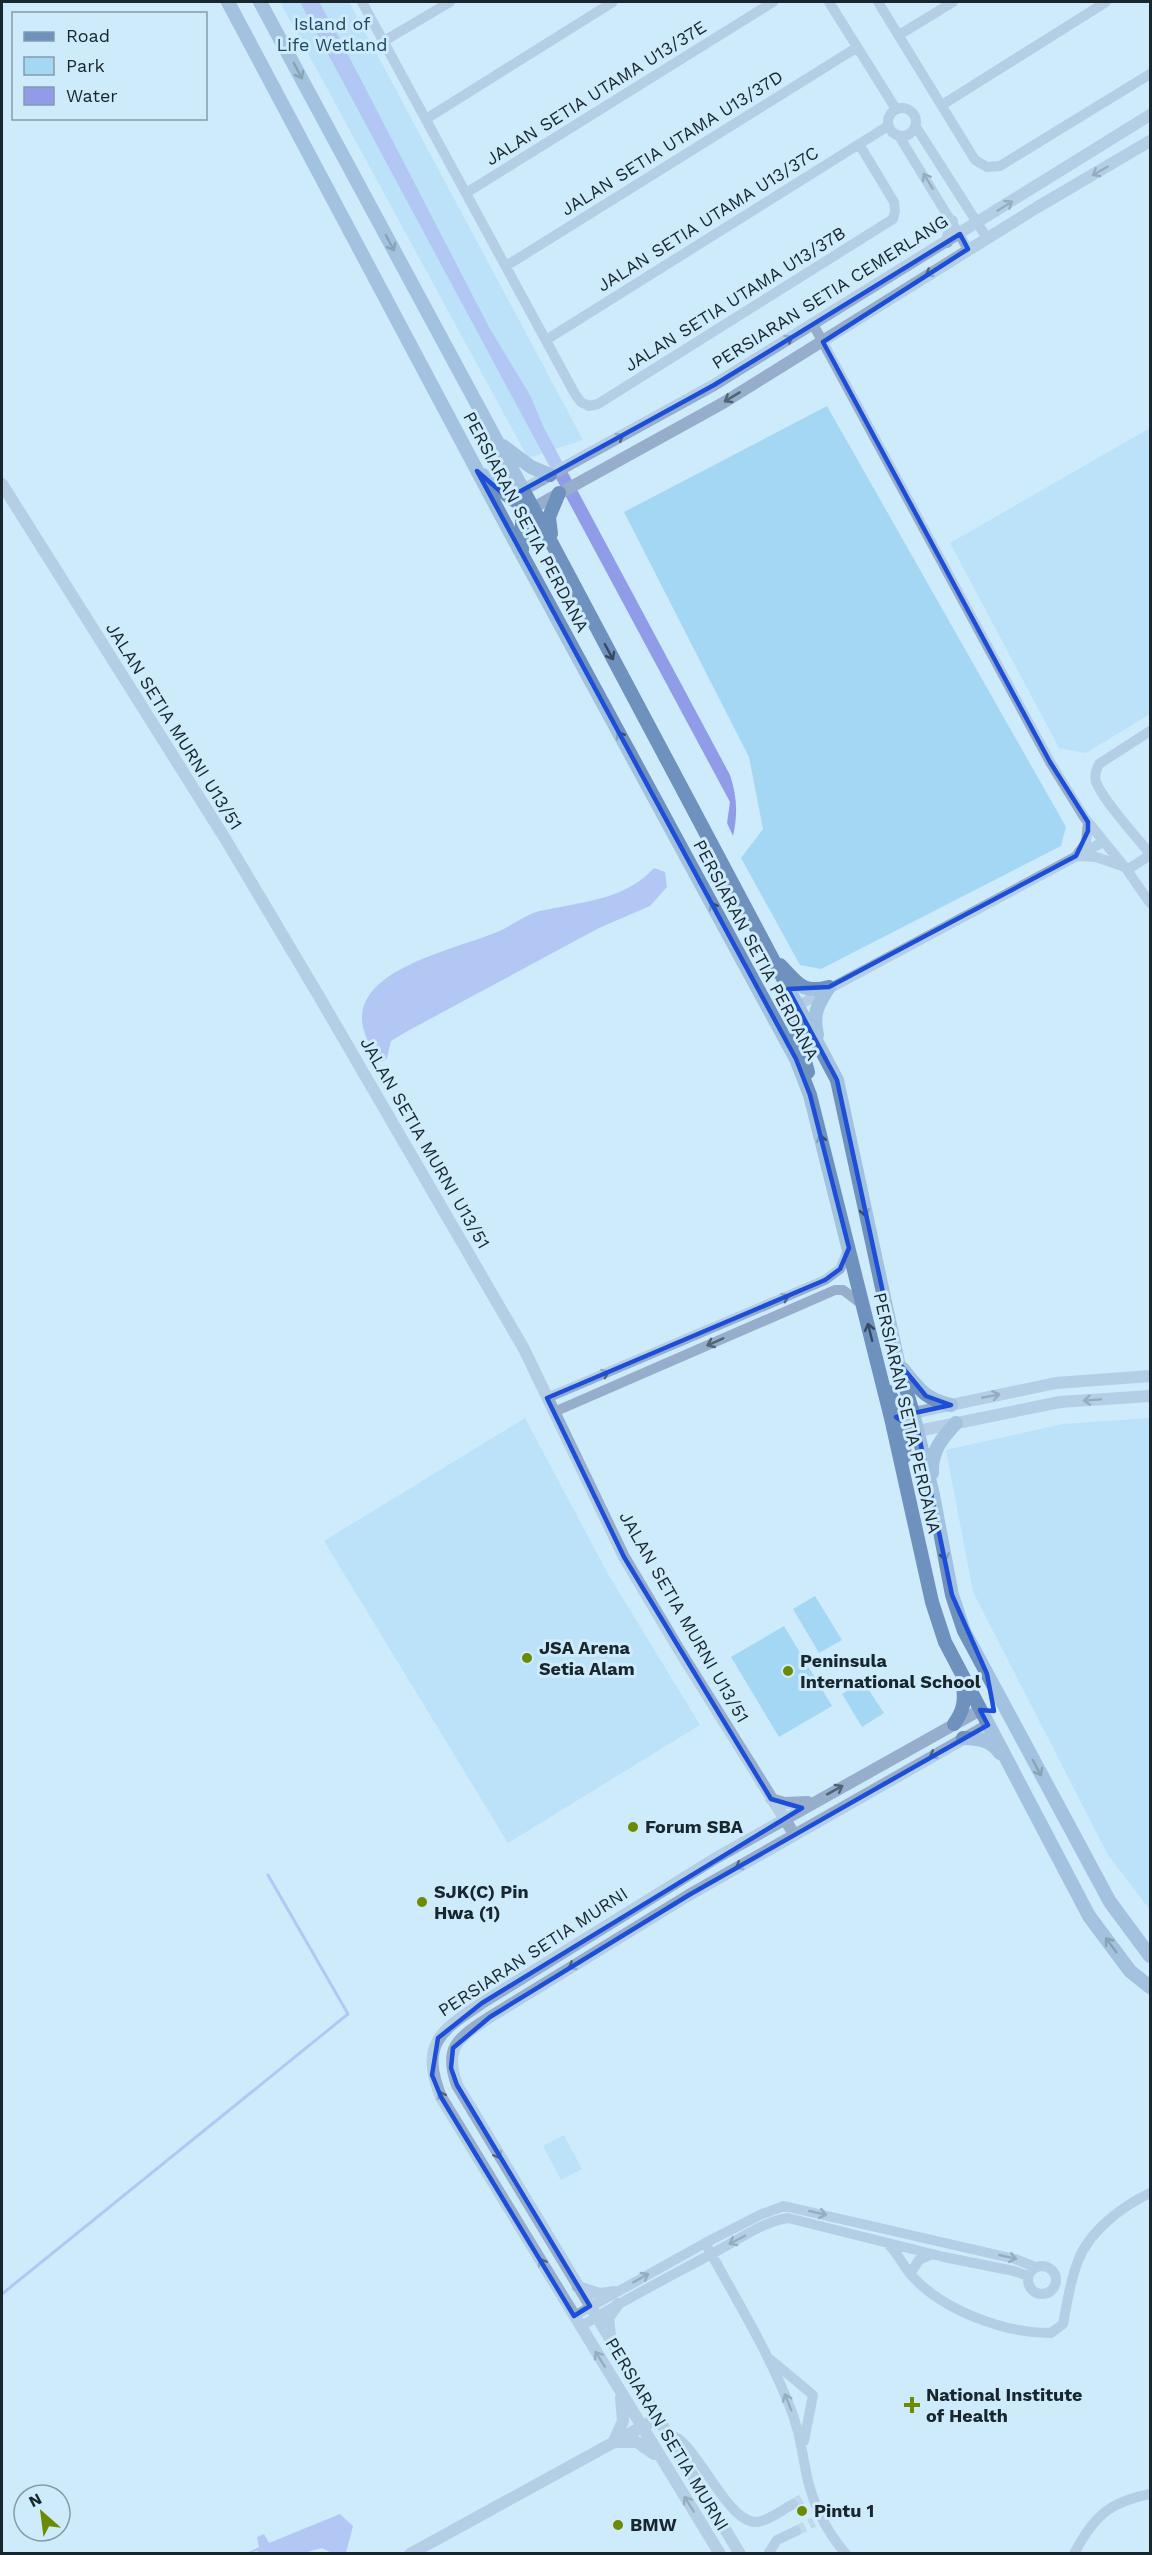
<svg xmlns="http://www.w3.org/2000/svg" width="1152" height="2555" font-family="'Work Sans',sans-serif">
<style>
.green{fill:#a4d7f3}
.water{fill:#919ce9}
.lines{fill:none;stroke-linecap:round;stroke-linejoin:round}
.stream{stroke:#919ce9;stroke-width:3}
.minor-tunnel{stroke:#aac4d3;stroke-width:10;stroke-dasharray:10 5;stroke-linecap:butt}
.minor{stroke:#96adcb;stroke-width:10}
.tertiary{stroke:#96adcb;stroke-width:12}
.secondary{stroke:#6e91bd;stroke-width:14}
.oneway{stroke:#364b60}
.oneway2{stroke:#516375}
.marked{fill:none;stroke:#1d4ed8;stroke-width:4.5;stroke-linejoin:round}
.poi-dot{fill:#6c8a04;stroke:#ceebfc;stroke-width:2}
.labels{text-anchor:middle;stroke-width:6;stroke-linejoin:round;paint-order:stroke}
.park-label{font-size:18px;fill:#1f485c;stroke:#ceebfc}
.street-label{font-size:18px;fill:#18262e;stroke:#ceebfc}
.poi-label{font-size:18px;font-weight:bold;fill:#18262e;stroke:#ceebfc;text-anchor:start}
</style>
<rect width="100%" height="100%" fill="#ceebfc"/>
<path class="green" d="M 280,2 L 349,2 L 583,440 L 528,458 Z
M 827,406 L 1066,827 L 1061,846 L 821,969 L 800,965 L 741,858 L 763,829 L 749,757 L 624,512 Z
M 1150,428 L 1150,714 L 1086,753 L 1059,748 L 950,543 Z
M 525,1418 L 608,1574 L 700,1725 L 508,1843 L 324,1541 Z
M 1150,1418 L 1150,1910 L 1108,1855 L 973,1592 L 946,1450 L 1063,1424 Z
M 815,1596 L 842,1640 L 819,1653 L 793,1609 Z
M 784,1626 L 832,1706 L 779,1737 L 731,1657 Z
M 863,1681 L 884,1713 L 862,1727 L 842,1694 Z
M 564,2135 L 582,2169 L 561,2180 L 543,2146 Z"/>
<path class="water" d="M 300,2 L 319,2 L 341,41 L 490,329 L 530,395 L 544,428 L 730,775 C 737,796 738,814 733,836 L 727,823 L 730,802 Z
M 654,868 L 665,872 L 667,887 L 650,906 L 599,928 L 404,1033 L 391,1041 L 387,1058 L 382,1062 C 314,980 437,955 492,934 C 507,929 519,919 533,913 C 541,910 551,909 560,907 C 595,900 628,896 654,868 Z
M 340,2514 L 353,2526 L 346,2553 L 332,2553 L 322,2548 L 304,2553 L 260,2553 L 257,2551 L 247,2553 L 259,2547 L 257,2537 L 264,2534 L 269,2543 Z"/>
<g class="lines">
<path class="stream" d="M 2,2294 L 348,2014 L 268,1875"/>
<path class="minor-tunnel" d="M 793,2504 L 802,2499
M 796,2531 L 814,2522"/>
<path class="minor" d="M 362,2 L 575,394 L 581,402 L 589,406 L 598,404 L 893,219 L 895,211 L 894,202 L 859,144
M 829,2 L 896,109
M 878,2 L 975,160 L 987,167 L 1000,166 L 1150,74
M 899,35 L 953,2
M 384,41 L 450,2
M 942,105 L 1106,2
M888 122a14 14 0 1 1 28 0a14 14 0 1 1-28 0Z
M 426,119 L 613,2
M 916,127 L 987,238
M 899,136 L 968,249
M 466,193 L 773,2
M 506,266 L 856,48
M 813,324 L 1050,762 L 1084,817 L 1127,870 L 1150,903
M 546,340 L 888,126
M 1150,731 L 1099,764 C 1096,770 1094,776 1096,782 C 1104,802 1136,836 1150,854
M 1078,853 L 1086,843 L 1088,822
M 1076,856 L 1096,857 L 1125,867
M 1127,870 L 1150,855
M 797,1006 L 1103,842
M 547,1398 L 825,1280 L 840,1269 L 849,1248
M 554,1412 L 835,1290 L 843,1290 L 863,1305
M 887,2243 C 898,2253 903,2266 912,2276 C 944,2311 1004,2333 1051,2333 L 1063,2324 C 1067,2303 1070,2281 1078,2261 C 1089,2231 1123,2206 1150,2193
M 708,2248 C 736,2299 766,2348 788,2402 C 799,2428 801,2446 806,2472 C 812,2502 826,2531 846,2554
M1028 2280a14 14 0 1 1 28 0a14 14 0 1 1-28 0Z
M 910,2274 L 919,2260 L 933,2254
M 574,2316 L 705,2243 L 762,2214 L 784,2206 L 1015,2259 L 1035,2267
M 580,2327 C 625,2299 671,2276 717,2251 C 738,2240 764,2221 788,2218 L 944,2257 L 1014,2271 L 1028,2276
M 771,2360 L 813,2395 L 804,2441
M 668,2434 C 672,2436 677,2437 680,2440 C 701,2456 729,2521 755,2522 C 767,2522 782,2510 793,2504
M 768,2554 L 777,2540 L 796,2531
M 1074,2554 C 1093,2517 1109,2502 1150,2494"/>
<path class="tertiary" d="M 947,242 L 952,221
M 2,484 L 226,840 L 320,998 L 524,1349 L 624,1557 L 678,1648 L 794,1834
M 523,490 L 714,385 L 1150,115
M 533,508 L 723,403 L 1036,208 L 1150,141
M 913,1413 L 1056,1383 L 1150,1376
M 918,1431 L 1060,1402 L 1150,1396
M 771,1799 L 784,1803 L 808,1802
M 578,2287 L 600,2294 L 614,2292
M 610,2335 L 608,2318 L 618,2304
M 614,2441 L 623,2421 L 621,2398
M 616,2442 L 637,2442 L 654,2454
M 410,2554 L 658,2418
M 720,2554 L 441,2097 C 420,2044 440,2031 482,2003 L 716,1858 L 980,1710
M 740,2554 L 457,2085 C 443,2046 459,2038 490,2017 L 689,1895 L 988,1725"/>
<path class="secondary" d="M 228,2 L 505,523 L 796,1059 L 810,1095 L 891,1418 L 932,1602 L 945,1642 L 1089,1916 L 1130,1971 L 1150,1987
M 260,2 L 533,508 L 837,1080 L 898,1362 L 913,1413 L 933,1495 L 952,1595 L 964,1631 L 1110,1902 L 1150,1956
M 503,446 L 531,467 L 550,475
M 483,475 C 500,488 511,503 533,508
M 522,497 L 522,550
M 551,534 L 549,517 L 559,493
M 780,965 C 798,983 801,994 829,987
M 797,1006 L 795,1025 L 808,1072
M 817,1035 C 812,1014 818,1004 829,987
M 903,1369 C 919,1389 925,1399 951,1405
M 887,1391 C 906,1416 906,1426 904,1457
M 932,1473 C 931,1451 942,1438 956,1423
M 954,1724 C 964,1710 965,1701 963,1684
M 963,1738 C 979,1739 990,1739 1000,1753"/>
</g>
<defs><path id="oneway-shaft" d="M-6 0H5M1.5-3L5.5 0L1.5 3" fill="none" stroke-width="1.6" stroke-linecap="round" stroke-linejoin="round" transform="scale(1.5)"/></defs>
<g class="oneway">
<use href="#oneway-shaft" transform="translate(298 71) rotate(62)"/>
<use href="#oneway-shaft" transform="translate(390 243) rotate(62)"/>
<use href="#oneway-shaft" transform="translate(609 652) rotate(62)"/>
<use href="#oneway-shaft" transform="translate(622 739) rotate(-119)"/>
<use href="#oneway-shaft" transform="translate(715 910) rotate(-119)"/>
<use href="#oneway-shaft" transform="translate(822 1143) rotate(-104)"/>
<use href="#oneway-shaft" transform="translate(864 1208) rotate(78)"/>
<use href="#oneway-shaft" transform="translate(870 1332) rotate(-104)"/>
<use href="#oneway-shaft" transform="translate(944 1552) rotate(79)"/>
<use href="#oneway-shaft" transform="translate(1037 1768) rotate(62)"/>
<use href="#oneway-shaft" transform="translate(1111 1945) rotate(-127)"/>
</g>
<g class="oneway2">
<use href="#oneway-shaft" transform="translate(1100 171) rotate(150)"/>
<use href="#oneway-shaft" transform="translate(928 181) rotate(-121)"/>
<use href="#oneway-shaft" transform="translate(1005 206) rotate(-32)"/>
<use href="#oneway-shaft" transform="translate(933 271) rotate(148)"/>
<use href="#oneway-shaft" transform="translate(785 341) rotate(-32)"/>
<use href="#oneway-shaft" transform="translate(732 397) rotate(149)"/>
<use href="#oneway-shaft" transform="translate(616 439) rotate(-29)"/>
<use href="#oneway-shaft" transform="translate(781 1299) rotate(-23)"/>
<use href="#oneway-shaft" transform="translate(715 1342) rotate(156)"/>
<use href="#oneway-shaft" transform="translate(601 1375) rotate(-23)"/>
<use href="#oneway-shaft" transform="translate(991 1396) rotate(-11)"/>
<use href="#oneway-shaft" transform="translate(1092 1400) rotate(176)"/>
<use href="#oneway-shaft" transform="translate(937 1753) rotate(150)"/>
<use href="#oneway-shaft" transform="translate(835 1790) rotate(-29)"/>
<use href="#oneway-shaft" transform="translate(743 1864) rotate(150)"/>
<use href="#oneway-shaft" transform="translate(576 1964) rotate(149)"/>
<use href="#oneway-shaft" transform="translate(443 2099) rotate(-118)"/>
<use href="#oneway-shaft" transform="translate(496 2151) rotate(59)"/>
<use href="#oneway-shaft" transform="translate(818 2213) rotate(13)"/>
<use href="#oneway-shaft" transform="translate(737 2240) rotate(152)"/>
<use href="#oneway-shaft" transform="translate(1008 2257) rotate(13)"/>
<use href="#oneway-shaft" transform="translate(544 2266) rotate(-121)"/>
<use href="#oneway-shaft" transform="translate(641 2278) rotate(-29)"/>
<use href="#oneway-shaft" transform="translate(600 2359) rotate(-122)"/>
<use href="#oneway-shaft" transform="translate(788 2402) rotate(-112)"/>
<use href="#oneway-shaft" transform="translate(689 2504) rotate(-122)"/>
</g>
<path d="M0 0H1152V2555H0ZM 960,234 L 968,249 L 823,342 L 1050,762 L 1088,822 L 1088,831 L 1076,856 L 829,987 L 788,989 L 837,1080 L 898,1362 L 926,1396 L 951,1405 L 896,1417 L 918,1431 L 952,1595 L 987,1674 L 994,1711 L 980,1710 L 988,1725 L 689,1895 L 490,2017 L 453,2048 L 451,2068 L 457,2085 L 590,2306 L 574,2316 L 441,2097 L 432,2075 L 438,2038 L 482,2003 L 802,1808 L 771,1799 L 624,1557 L 547,1398 L 825,1280 L 840,1269 L 849,1248 L 810,1095 L 796,1059 L 477,471 L 508,498 L 714,385 Z" fill="#ceebfc" fill-opacity=".55" fill-rule="evenodd"/>
<path class="marked" d="M 960,234 L 968,249 L 823,342 L 1050,762 L 1088,822 L 1088,831 L 1076,856 L 829,987 L 788,989 L 837,1080 L 898,1362 L 926,1396 L 951,1405 L 896,1417 L 918,1431 L 952,1595 L 987,1674 L 994,1711 L 980,1710 L 988,1725 L 689,1895 L 490,2017 L 453,2048 L 451,2068 L 457,2085 L 590,2306 L 574,2316 L 441,2097 L 432,2075 L 438,2038 L 482,2003 L 802,1808 L 771,1799 L 624,1557 L 547,1398 L 825,1280 L 840,1269 L 849,1248 L 810,1095 L 796,1059 L 477,471 L 508,498 L 714,385 Z"/>
<g class="poi-dot">
<circle cx="527" cy="1658" r="6"/>
<circle cx="788" cy="1671" r="6"/>
<circle cx="633" cy="1827" r="6"/>
<circle cx="422" cy="1902" r="6"/>
<path d="M909 2396h6v6h6v6h-6v6h-6v-6h-6v-6h6z"/>
<circle cx="802" cy="2511" r="6"/>
<circle cx="618" cy="2525" r="6"/>
</g>
<g class="labels">
<g class="park-label">
<text x="332" y="30">Island of<tspan x="332" dy="21">Life Wetland</tspan></text>
</g>
<g class="street-label">
<text transform="translate(596 93) rotate(-32)" y="6">JALAN SETIA UTAMA U13/37E</text>
<text transform="translate(672 143) rotate(-32)" y="6">JALAN SETIA UTAMA U13/37D</text>
<text transform="translate(708 219) rotate(-32)" y="6">JALAN SETIA UTAMA U13/37C</text>
<text transform="translate(830 292) rotate(-32)" y="6">PERSIARAN SETIA CEMERLANG</text>
<text transform="translate(735 299) rotate(-32)" y="6">JALAN SETIA UTAMA U13/37B</text>
<text transform="translate(526 522) rotate(62)" y="6">PERSIARAN SETIA PERDANA</text>
<text transform="translate(174 726) rotate(58)" y="6">JALAN SETIA MURNI U13/51</text>
<text transform="translate(756 950) rotate(62)" y="6">PERSIARAN SETIA PERDANA</text>
<text transform="translate(425 1143) rotate(60)" y="6">JALAN SETIA MURNI U13/51</text>
<text transform="translate(907 1413) rotate(77)" y="6">PERSIARAN SETIA PERDANA</text>
<text transform="translate(684 1617) rotate(60)" y="6">JALAN SETIA MURNI U13/51</text>
<text transform="translate(533 1952) rotate(-33)" y="6">PERSIARAN SETIA MURNI</text>
<text transform="translate(667 2434) rotate(59)" y="6">PERSIARAN SETIA MURNI</text>
</g>
<g class="poi-label">
<text x="539" y="1654">JSA Arena<tspan x="539" dy="21">Setia Alam</tspan></text>
<text x="800" y="1667">Peninsula<tspan x="800" dy="21">International School</tspan></text>
<text x="645" y="1833">Forum SBA</text>
<text x="434" y="1898">SJK(C) Pin<tspan x="434" dy="21">Hwa (1)</tspan></text>
<text x="926" y="2401">National Institute<tspan x="926" dy="21">of Health</tspan></text>
<text x="814" y="2517">Pintu 1</text>
<text x="630" y="2531">BMW</text>
</g>
</g>
<rect width="1152" height="2555" fill="none" stroke="#18262e" stroke-width="6"/>
<rect x="12" y="12" width="195" height="108" fill="#ceebfc" stroke="#859caa" stroke-width="1.5"/>
<rect x="24" y="32" width="30" height="9" fill="#6e91bd" stroke="#859caa" stroke-width="1.5"/>
<text x="66" y="42" font-size="18" fill="#18262e">Road</text>
<rect x="24" y="57" width="30" height="18" fill="#a4d7f3" stroke="#859caa" stroke-width="1.5"/>
<text x="66" y="72" font-size="18" fill="#18262e">Park</text>
<rect x="24" y="87" width="30" height="18" fill="#919ce9" stroke="#859caa" stroke-width="1.5"/>
<text x="66" y="102" font-size="18" fill="#18262e">Water</text>
<g transform="translate(42 2513) rotate(332)"><circle r="28" fill="#ceebfc" stroke="#859caa" stroke-width="1.5"/>
<path d="M0-4.5L10 22L0 15L-10 22Z" fill="#6c8a04"/>
<text y="-9" font-size="16" font-weight="bold" text-anchor="middle" fill="#18262e">N</text>
</g>
</svg>
